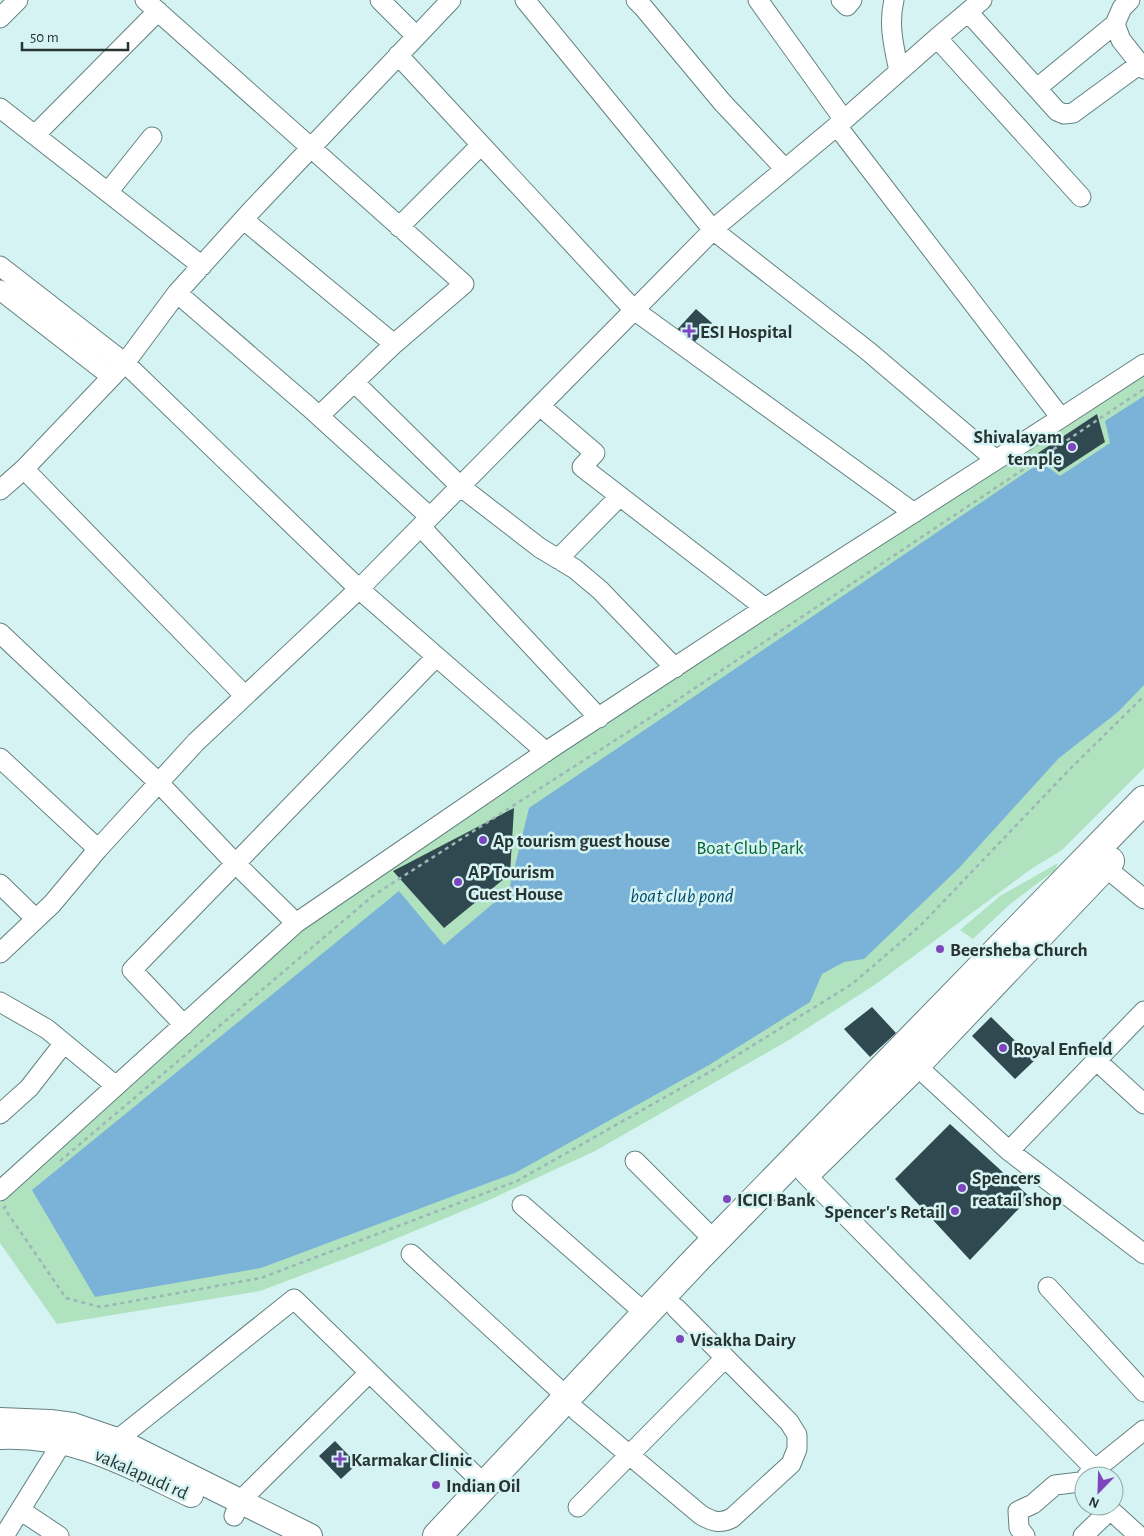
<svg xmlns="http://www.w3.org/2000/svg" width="1144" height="1536" font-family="'Alegreya Sans',sans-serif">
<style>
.green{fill:#b0e2bf}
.water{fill:#7bb2d7}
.building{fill:#304950}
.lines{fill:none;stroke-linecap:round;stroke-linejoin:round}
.minor-casing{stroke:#658181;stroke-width:21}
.major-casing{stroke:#658181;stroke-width:26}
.highway-casing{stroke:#658181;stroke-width:30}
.path{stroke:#9db5b5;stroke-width:2.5;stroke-dasharray:4 4;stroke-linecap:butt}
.minor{stroke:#fff;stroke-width:19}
.major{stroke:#fff;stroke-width:24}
.highway{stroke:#fff;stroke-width:28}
.poi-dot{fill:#7d46bd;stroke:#d5f3f3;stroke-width:2}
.labels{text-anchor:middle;stroke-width:5;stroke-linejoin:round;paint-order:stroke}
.poi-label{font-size:19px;font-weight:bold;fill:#283434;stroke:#d5f3f3;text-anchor:start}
.park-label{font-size:19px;fill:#096638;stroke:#d5f3f3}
.street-label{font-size:19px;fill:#283434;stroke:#d5f3f3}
.water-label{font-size:20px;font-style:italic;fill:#024b6f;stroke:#d5f3f3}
</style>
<rect width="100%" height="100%" fill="#d5f3f3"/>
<path class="green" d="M 1144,372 L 1144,768 L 1062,850 L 1031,869 L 876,984 L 789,1040 L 595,1151 L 487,1201 L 366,1251 L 260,1291 L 57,1324 L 0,1243 L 0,1203 L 112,1096 L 283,936 L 547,759 Z
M 1058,863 L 1055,870 L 1009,905 L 973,939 L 960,930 L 1000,896 Z"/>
<path class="water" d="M 1144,396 L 1144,685 L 1118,712 L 1059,758 L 959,868 L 864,959 L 844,962 L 822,974 L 810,1002 L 709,1065 L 515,1173 L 261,1268 L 95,1297 L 32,1190 L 399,891 L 444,945 L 509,890 L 529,808 L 1041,462 L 1060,476 L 1110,443 L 1105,421 Z"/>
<path class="building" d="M 696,309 L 712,323 L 690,347 L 674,333 Z
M 1097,414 L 1105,442 L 1059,472 L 1038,453 Z
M 514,808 L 510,874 L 444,928 L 393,871 Z
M 872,1007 L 896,1033 L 870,1057 L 844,1029 Z
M 991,1017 L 1035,1060 L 1015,1079 L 972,1036 Z
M 950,1124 L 1030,1197 L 970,1260 L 895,1179 Z
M 335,1441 L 357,1464 L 341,1479 L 319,1456 Z"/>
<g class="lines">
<defs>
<path id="minor" d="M 145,0 L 464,284 L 394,344 L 244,220
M 380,0 L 416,36
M 636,0 L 643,7 L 722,102 L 785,169
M 758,0 L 844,120
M 841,0 L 847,6 L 852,0
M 894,0 C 888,25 894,47 899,71
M 1130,0 L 1122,8 L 1115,24 L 1121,40 L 1144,69
M 968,12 L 1057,111 L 1064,114 L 1073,113 L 1140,64
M 0,18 L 18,0
M 937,38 L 1081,197
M 398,55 L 634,310 L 914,513
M 1037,88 L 1115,24
M 0,108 L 202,266
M 837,126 L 1061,418 L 996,460
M 35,135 L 158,11
M 108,192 L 152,137
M 399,227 L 481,145
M 0,266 L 125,363 L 359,589 L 546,752
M 0,290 L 112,377
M 177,293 L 309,407 L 430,517
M 354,382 L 461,487 L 540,548 L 575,569 L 600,590 L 675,668
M 540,406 L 595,453 L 582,467 L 765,608
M 319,416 L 394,344
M 1061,418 L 1144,364
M 24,469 L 245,696
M 0,490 L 24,469 L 125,363 L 177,293 L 250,212 L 451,0
M 421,527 L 599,718
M 558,559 L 620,496
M 0,633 L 159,783 L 236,864 L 296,923
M 0,758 L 98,849
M 1105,867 L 1144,899
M 0,884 L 36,919
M 0,953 L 52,904 L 98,849 L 196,742 L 359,589 L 718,225 L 844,120 L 937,38 L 982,0
M 0,1002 L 47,1029 L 116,1086
M 184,1025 L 132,970 L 436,657
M 908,1058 L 1009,1151 L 1144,1254
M 1097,1061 L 1144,1104
M 0,1114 L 29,1088 L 64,1043
M 1009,1151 L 1144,1011
M 635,1161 L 715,1241
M 805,1174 L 1095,1469
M 0,1191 L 296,923 L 550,749 L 765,608 L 996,460 L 868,351 L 713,230 L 525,0
M 522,1205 L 646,1314
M 411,1254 L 567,1397
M 1048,1287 L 1144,1392
M 577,1411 L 701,1515 C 713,1522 720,1524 732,1518 L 791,1464 L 797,1449 L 797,1435 L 789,1422 L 676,1308
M 112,1450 L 117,1440 L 294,1299 L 485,1485
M 1087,1476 L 1144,1430
M 1106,1506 L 1139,1536
M 578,1507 L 725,1358
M 20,1510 L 59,1536
M 234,1516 L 240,1501 L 369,1373
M 4,1536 L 63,1441
M 1025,1536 L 1019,1528 L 1018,1511 L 1033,1504 L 1055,1485 L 1080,1482
M 1083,1536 L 1110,1510"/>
<path id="major" d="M 0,1420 L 50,1422 L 73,1425 L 117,1440 L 310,1536
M 0,1437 C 75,1434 126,1464 191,1495"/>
<path id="highway" d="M 810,1169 L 915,1066 L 1110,861
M 437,1536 L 696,1260 L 1144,800"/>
</defs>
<use href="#minor" class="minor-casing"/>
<use href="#major" class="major-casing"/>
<use href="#highway" class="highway-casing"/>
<path class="path" d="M 60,1161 L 374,895 L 659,712 L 1144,389
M 6,1206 L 4,1208 L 66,1298 L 100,1307 L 261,1278 L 517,1181 L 713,1070 L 852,984 L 921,925 L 1069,770 L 1144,696"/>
<use href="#minor" class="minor"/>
<use href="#major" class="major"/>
<use href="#highway" class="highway"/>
</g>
<g class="poi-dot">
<path d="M686.5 323.5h5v5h5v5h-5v5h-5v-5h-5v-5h5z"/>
<circle cx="1072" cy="447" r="5"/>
<circle cx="483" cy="840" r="5"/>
<circle cx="458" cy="882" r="5"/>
<circle cx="940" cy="949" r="5"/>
<circle cx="1003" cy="1048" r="5"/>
<circle cx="962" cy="1188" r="5"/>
<circle cx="727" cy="1199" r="5"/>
<circle cx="955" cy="1211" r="5"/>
<circle cx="680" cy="1339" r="5"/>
<path d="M337.5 1451.5h5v5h5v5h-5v5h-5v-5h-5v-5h5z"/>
<circle cx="436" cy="1485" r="5"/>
</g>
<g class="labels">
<g class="poi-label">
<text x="700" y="338">ESI Hospital</text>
<text x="1062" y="443" text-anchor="end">Shivalayam<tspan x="1062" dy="22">temple</tspan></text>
<text x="493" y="847">Ap tourism guest house</text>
<text x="468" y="878">AP Tourism<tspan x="468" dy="22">Guest House</tspan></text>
<text x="950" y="956">Beersheba Church</text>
<text x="1013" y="1055">Royal Enfield</text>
<text x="972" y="1184">Spencers<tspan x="972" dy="22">reatail shop</tspan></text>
<text x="737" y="1206">ICICI Bank</text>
<text x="945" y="1218" text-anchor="end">Spencer's Retail</text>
<text x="690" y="1346">Visakha Dairy</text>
<text x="351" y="1466">Karmakar Clinic</text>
<text x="446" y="1492">Indian Oil</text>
</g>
<g class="park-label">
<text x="750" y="854">Boat Club Park</text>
</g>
<g class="street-label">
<text transform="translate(142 1473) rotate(24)" y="7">vakalapudi rd</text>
</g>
<g class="water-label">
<text x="682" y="902">boat club pond</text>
</g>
</g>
<g transform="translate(1099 1491) rotate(203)"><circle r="24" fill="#d5f3f3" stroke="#90a7a7"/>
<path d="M0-4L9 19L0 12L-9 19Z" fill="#7d46bd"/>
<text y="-8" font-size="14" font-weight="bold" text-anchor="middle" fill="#283434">N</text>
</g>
<path d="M22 42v8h106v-8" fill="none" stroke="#283434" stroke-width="2.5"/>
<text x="30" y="42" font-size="15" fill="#283434" stroke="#d5f3f3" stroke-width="4" paint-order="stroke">50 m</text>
</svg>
